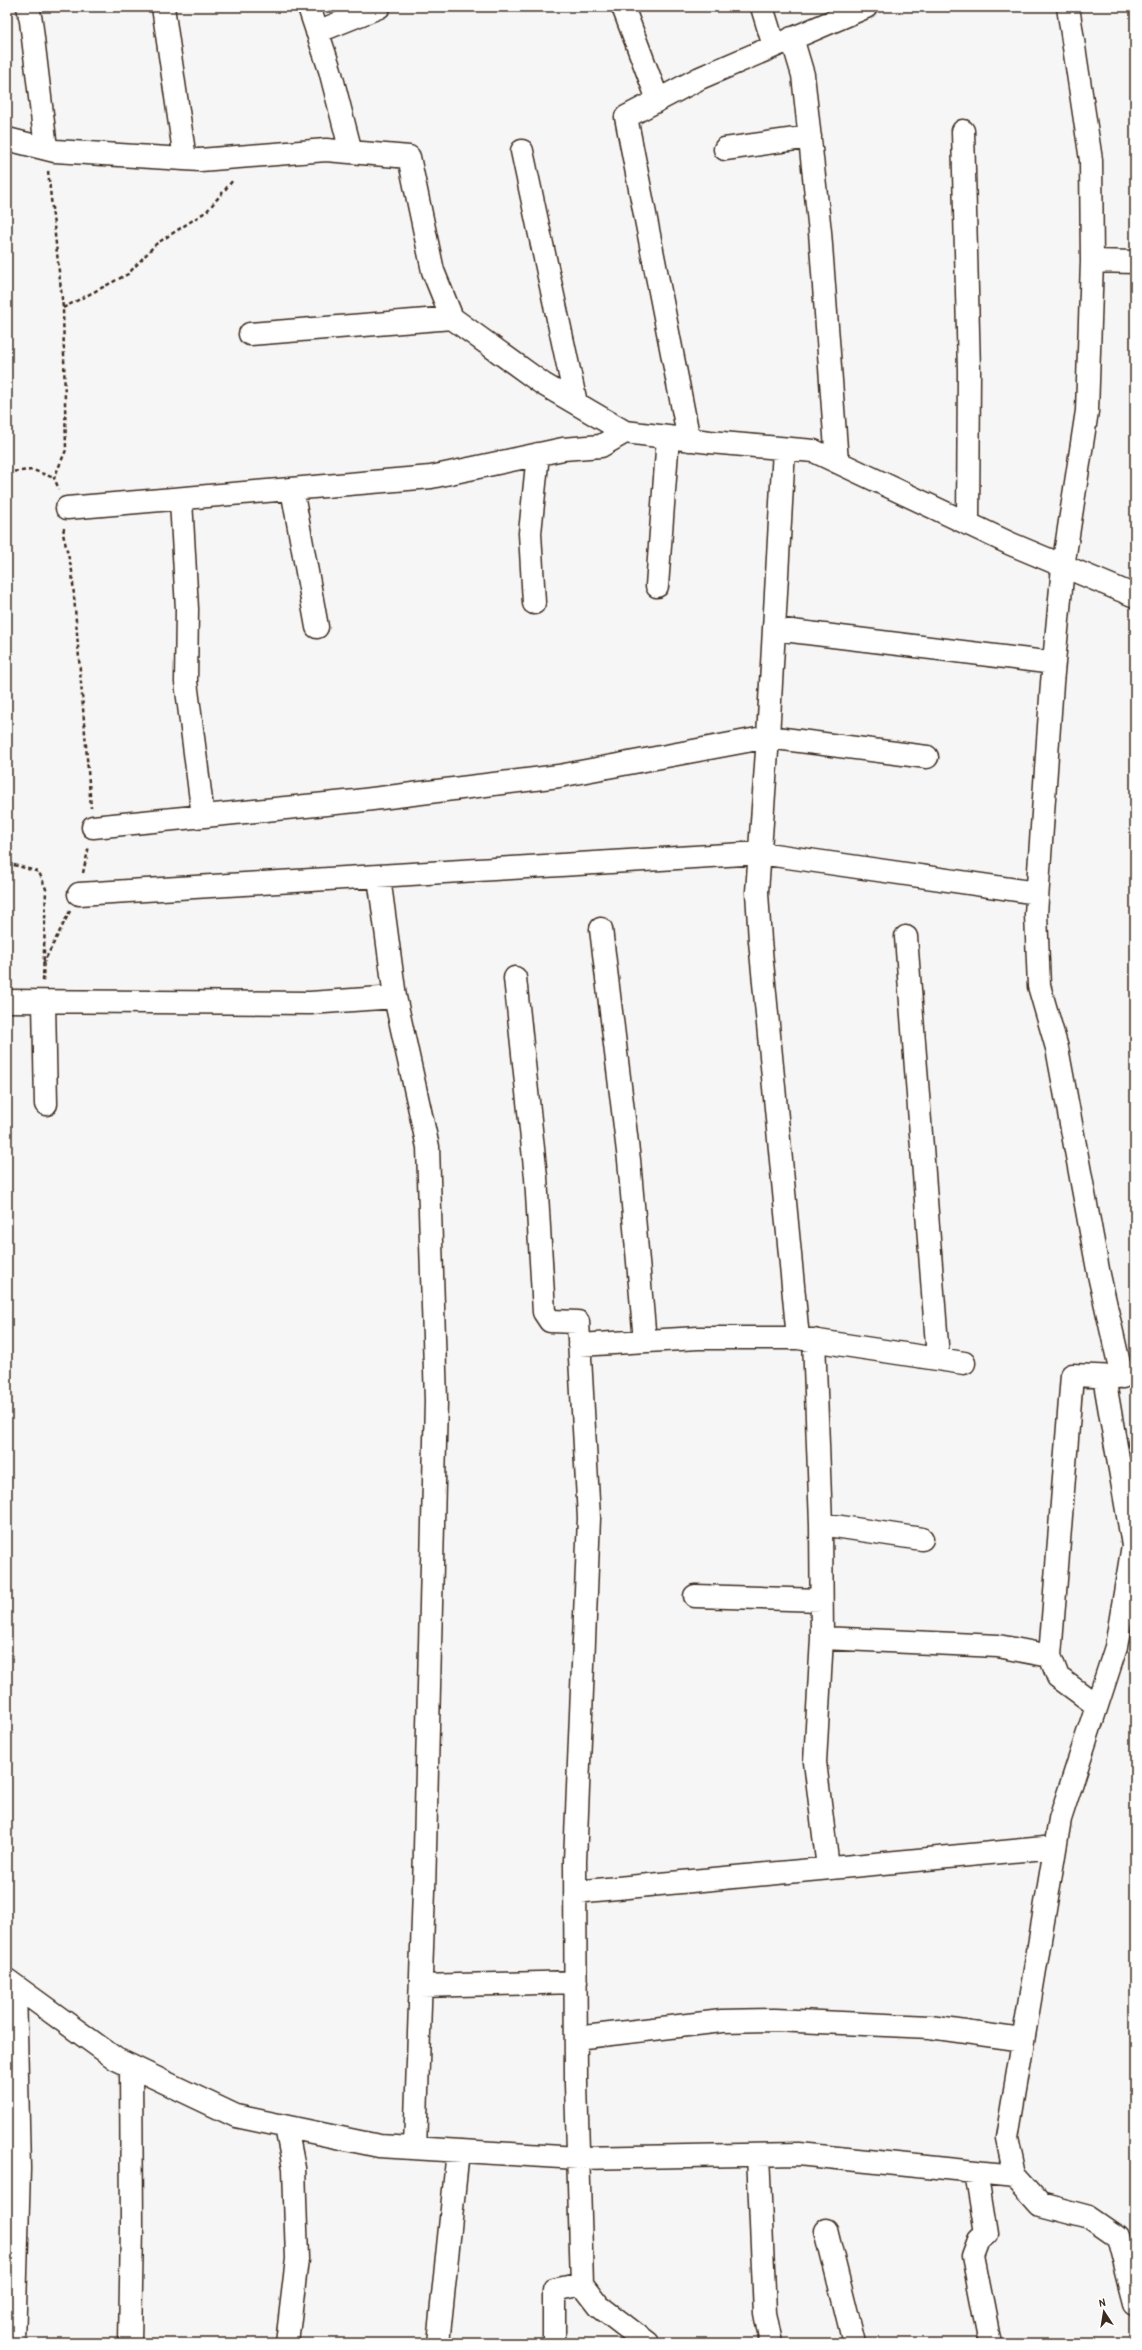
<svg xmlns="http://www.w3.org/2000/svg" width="1142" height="2350" font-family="'Patrick Hand',sans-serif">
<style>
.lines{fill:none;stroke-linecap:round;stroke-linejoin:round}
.minor-casing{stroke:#3b2a1e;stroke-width:25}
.path{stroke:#3b2a1e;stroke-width:2.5;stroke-dasharray:4 3;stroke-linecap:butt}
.minor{stroke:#fff;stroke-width:22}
</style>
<rect width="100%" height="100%" fill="#f7f6f6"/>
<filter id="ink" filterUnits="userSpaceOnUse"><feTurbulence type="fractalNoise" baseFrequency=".025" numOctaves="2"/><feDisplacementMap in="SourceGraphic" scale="8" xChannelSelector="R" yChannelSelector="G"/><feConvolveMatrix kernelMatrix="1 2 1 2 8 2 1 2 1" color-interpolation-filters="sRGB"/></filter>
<g filter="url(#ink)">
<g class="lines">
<defs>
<path id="minor" d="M 28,7 L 31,21 L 46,148
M 163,7 L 185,159
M 309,7 L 330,70 L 351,152
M 623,7 L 658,100
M 762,7 L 774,46
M 1068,7 L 1091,160 L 1092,261 L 1087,411 L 1063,567 L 1052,683 L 1036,914 L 1039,986 L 1057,1048 L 1099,1275 L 1122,1377
M 317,32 L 379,7
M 792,38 L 803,75 L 820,232 L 837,462
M 963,131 L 969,371 L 968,524
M 7,139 L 55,151 L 200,160 L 326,150 L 409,157 L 433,271 L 452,318 L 543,384 L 625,432 L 710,442 L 814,451 L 1011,544 L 1135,596
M 725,149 L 810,137
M 522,151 L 576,403
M 1092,261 L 1135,262
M 250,334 L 452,318
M 689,440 L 626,117 L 700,78 L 866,7
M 784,449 L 768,737 L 757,892 L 760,941 L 798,1338
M 292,489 L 317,627
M 181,500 L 187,609 L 186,682 L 203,816
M 67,508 L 431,477 L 563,449 L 601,446 L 625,432
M 657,586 L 668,437
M 534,603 L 530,533 L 538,454
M 775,629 L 1054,663
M 93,827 L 356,801 L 559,776 L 768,737 L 927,757
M 379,877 L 395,997 L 428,1147 L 436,1401 L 424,1890 L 415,2148
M 79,894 L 760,853 L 1037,893
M 601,929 L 629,1160 L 645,1341
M 906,937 L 938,1358
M 515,978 L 536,1177 L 544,1312 L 550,1321 L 578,1322 L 589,1518 L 575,1861 L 576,2084 L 582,2284 L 599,2306 L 647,2343
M 7,1001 L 310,1003 L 395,997
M 44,1002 L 46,1104
M 814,1340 L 821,1524 L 822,1638 L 815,1762 L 828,1868
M 579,1345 L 698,1338 L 798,1338 L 964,1363
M 1104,1377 L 1133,1545 L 1116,1647 L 1060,1819 L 1007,2138 L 1015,2176 L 1040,2204 L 1089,2217 L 1118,2237 L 1135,2303
M 821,1524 L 922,1539
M 695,1596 L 821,1600
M 822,1638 L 998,1646 L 1050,1656
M 1096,1705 L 1058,1677 L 1050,1656 L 1072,1375 L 1118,1377
M 575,1892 L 1055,1847
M 7,1980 L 116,2059 L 236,2116 L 379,2146 L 578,2158 L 798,2154 L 1015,2176
M 421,1986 L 576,1982
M 576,2038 L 722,2021 L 775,2020 L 930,2027 L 1023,2040
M 286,2127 L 294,2168 L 297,2259 L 287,2343
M 758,2155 L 765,2313 L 771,2343
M 976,2172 L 986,2234 L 979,2240 L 973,2256 L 990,2343
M 826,2230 L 854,2343
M 14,2343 L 19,2169 L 15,1986
M 130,2343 L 132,2226 L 131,2066
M 438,2343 L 458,2151
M 554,2343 L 554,2290 L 582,2284"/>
</defs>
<use href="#minor" class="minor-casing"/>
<path class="path" d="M 48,171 L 63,308 L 66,450 L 54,478 L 59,489
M 63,308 L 128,274 L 156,244 L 207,211 L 234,179
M 7,472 L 33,470 L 54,478
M 64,528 L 63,534 L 72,571 L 91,808
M 7,863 L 39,872 L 46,889 L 43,982
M 83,873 L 89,846
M 43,964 L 70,911"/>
<use href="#minor" class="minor"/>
</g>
</g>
<rect width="1142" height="2350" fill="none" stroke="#fff" stroke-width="24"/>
<rect x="12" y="12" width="1118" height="2326" fill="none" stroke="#3b2a1e" stroke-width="1.5" filter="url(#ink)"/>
<g transform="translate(1104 2312) rotate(348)" stroke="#ffffff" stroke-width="3" paint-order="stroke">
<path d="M0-3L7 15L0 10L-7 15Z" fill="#3b2a1e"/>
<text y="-6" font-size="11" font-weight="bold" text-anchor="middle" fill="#3b2a1e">N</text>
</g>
</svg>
